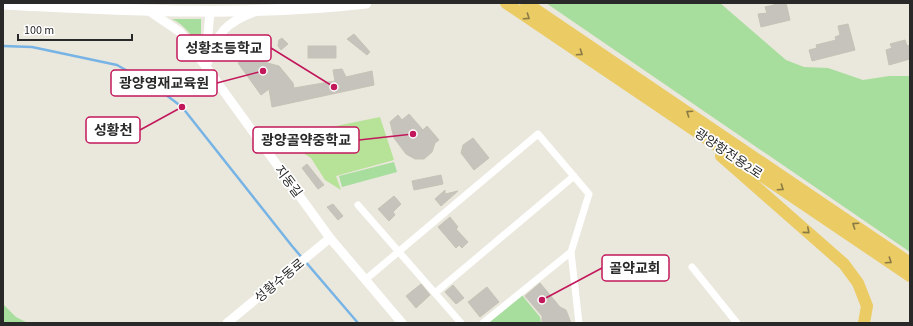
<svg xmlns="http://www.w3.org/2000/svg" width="913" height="326" font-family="'Source Sans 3','Noto Sans KR',sans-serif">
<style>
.green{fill:#a7dd9d}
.pitch{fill:#b7e399}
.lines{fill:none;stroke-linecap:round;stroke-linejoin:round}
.stream{stroke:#77b4e5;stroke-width:2.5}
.building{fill:#c6c3bc;stroke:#c5c3b6}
.minor{stroke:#fff;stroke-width:7}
.tertiary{stroke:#fff;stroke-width:9}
.secondary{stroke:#fff;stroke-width:11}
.trunk{stroke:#ebcb63;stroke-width:12}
.oneway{stroke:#8a7a46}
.labels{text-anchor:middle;stroke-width:3.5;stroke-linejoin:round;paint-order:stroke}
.street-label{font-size:13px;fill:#292929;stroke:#fff}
.leader{fill:none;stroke:#c2185b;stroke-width:1.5}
.callout-dot{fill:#c2185b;stroke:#fff;stroke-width:1.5}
.callout{fill:#fff;stroke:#c2185b;stroke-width:1.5}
.callout-label{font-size:14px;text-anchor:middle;font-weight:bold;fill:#292929}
</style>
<rect width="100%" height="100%" fill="#eae7dc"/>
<path class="green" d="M 546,3 L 720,3 L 786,60 L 804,67 L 828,68 L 863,80 L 889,76 L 910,76 L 910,252 Z
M 172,19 L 201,19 L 201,49 C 193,37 185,25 172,19 Z
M 394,162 L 397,172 L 342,187 L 339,176 Z
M 521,294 L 540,317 L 541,323 L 488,323 Z
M 3,304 L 16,317 L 28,323 L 3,323 Z"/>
<path class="pitch" d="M 380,117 L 394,160 L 336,176 L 341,190 L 325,180 L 311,158 L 300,151 L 297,134 Z"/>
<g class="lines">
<path class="stream" d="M 3,46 L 32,47 L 117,65 L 157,88 L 182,107 L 292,246 L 358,323"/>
</g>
<path class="building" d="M 774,3 L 786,3 L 790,20 L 761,27 L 758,14 L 767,13 L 765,7 L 774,5 Z
M 848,24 L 855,50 L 812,61 L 809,50 L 817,48 L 816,45 L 836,40 L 835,37 L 840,35 L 838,26 Z
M 354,34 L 370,52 L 367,55 L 347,39 Z
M 282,38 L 288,44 L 281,50 L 278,46 L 279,40 Z
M 905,40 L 907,46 L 910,45 L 910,59 L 889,65 L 886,50 L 892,48 L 890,44 Z
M 308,46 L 336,46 L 336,58 L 308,58 Z
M 245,57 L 279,66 L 293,83 L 294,88 L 335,81 L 333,70 L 342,69 L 346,77 L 372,71 L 374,85 L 272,107 L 269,89 L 261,95 L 238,63 Z
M 409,114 L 423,130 L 427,126 L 439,140 L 435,143 L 432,152 L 424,159 L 415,159 L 406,154 L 394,138 L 390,122 L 398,115 L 402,120 Z
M 473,138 L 489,158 L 474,170 L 461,153 L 463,145 Z
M 307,164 L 324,185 L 318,189 L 302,168 Z
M 441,175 L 443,184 L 414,190 L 412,181 Z
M 445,190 L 445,194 L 458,191 L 441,206 L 435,199 Z
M 394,196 L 401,204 L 393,212 L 395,215 L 389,221 L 378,209 Z
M 333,204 L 343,216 L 338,220 L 327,207 Z
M 450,217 L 458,227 L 456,229 L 468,242 L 462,248 L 459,245 L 456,248 L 438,227 Z
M 540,283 L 560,307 L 566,310 L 571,323 L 542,323 L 542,316 L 525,296 Z
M 421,284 L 430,295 L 416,308 L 406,296 Z
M 453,285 L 464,298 L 456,304 L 445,292 Z
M 487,287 L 499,302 L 480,317 L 468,302 Z"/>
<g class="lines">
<path class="minor" d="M 358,205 L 461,323
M 692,267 L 737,323
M 365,280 L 538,134 L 589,194 L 571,252 L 579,323
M 435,293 L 574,176
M 483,323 L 571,252"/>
<path class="tertiary" d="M 149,11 L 180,32 L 188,42 L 330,238 L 402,323
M 206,58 L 210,11
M 206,66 C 219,35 220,25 254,12
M 227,323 L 330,238"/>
<path class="secondary" d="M 3,4 C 125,10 245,17 366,3"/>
<path class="trunk" d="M 506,3 L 910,276
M 526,3 L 910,263
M 721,156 L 844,264 L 858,283 L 867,306 L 864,323"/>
</g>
<defs><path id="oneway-chevron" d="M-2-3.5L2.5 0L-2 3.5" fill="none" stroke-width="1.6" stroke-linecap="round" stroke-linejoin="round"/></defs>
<g class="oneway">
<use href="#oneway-chevron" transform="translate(527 17) rotate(34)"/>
<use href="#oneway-chevron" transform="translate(580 53) rotate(34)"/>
<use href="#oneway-chevron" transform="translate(689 113) rotate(-146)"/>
<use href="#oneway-chevron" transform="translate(781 188) rotate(34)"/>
<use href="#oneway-chevron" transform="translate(855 225) rotate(-146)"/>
<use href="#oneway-chevron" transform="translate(807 231) rotate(41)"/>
<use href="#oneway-chevron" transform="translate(889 261) rotate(34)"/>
</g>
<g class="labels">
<g class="street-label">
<text transform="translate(729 153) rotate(34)" y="5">광양항전용2로</text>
<text transform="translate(289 181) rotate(53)" y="5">지동길</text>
<text transform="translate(279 280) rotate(-40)" y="5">성황수동로</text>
</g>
</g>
<path class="leader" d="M334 87L271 48M263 71L217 83M182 107L140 130M413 134L359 140M542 300L602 268"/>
<g class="callout-dot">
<circle cx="334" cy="87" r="4"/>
<circle cx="263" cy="71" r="4"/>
<circle cx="182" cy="107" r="4"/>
<circle cx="413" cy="134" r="4"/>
<circle cx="542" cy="300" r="4"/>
</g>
<g class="callout">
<rect x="177" y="35" width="94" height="26" rx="4"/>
<rect x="111" y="70" width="106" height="26" rx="4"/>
<rect x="86" y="117" width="54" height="26" rx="4"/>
<rect x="253" y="127" width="106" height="26" rx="4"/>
<rect x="602" y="255" width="67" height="26" rx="4"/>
</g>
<g class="callout-label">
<text x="224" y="53">성황초등학교</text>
<text x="164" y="88">광양영재교육원</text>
<text x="113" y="135">성황천</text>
<text x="306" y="145">광양골약중학교</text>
<text x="635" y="273">골약교회</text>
</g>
<rect width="913" height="326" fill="none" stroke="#292929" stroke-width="8"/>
<path d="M18 34v6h114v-6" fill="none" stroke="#292929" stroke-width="2"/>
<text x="24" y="34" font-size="12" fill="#292929" stroke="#ffffff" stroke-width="3" paint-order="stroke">100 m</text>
</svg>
